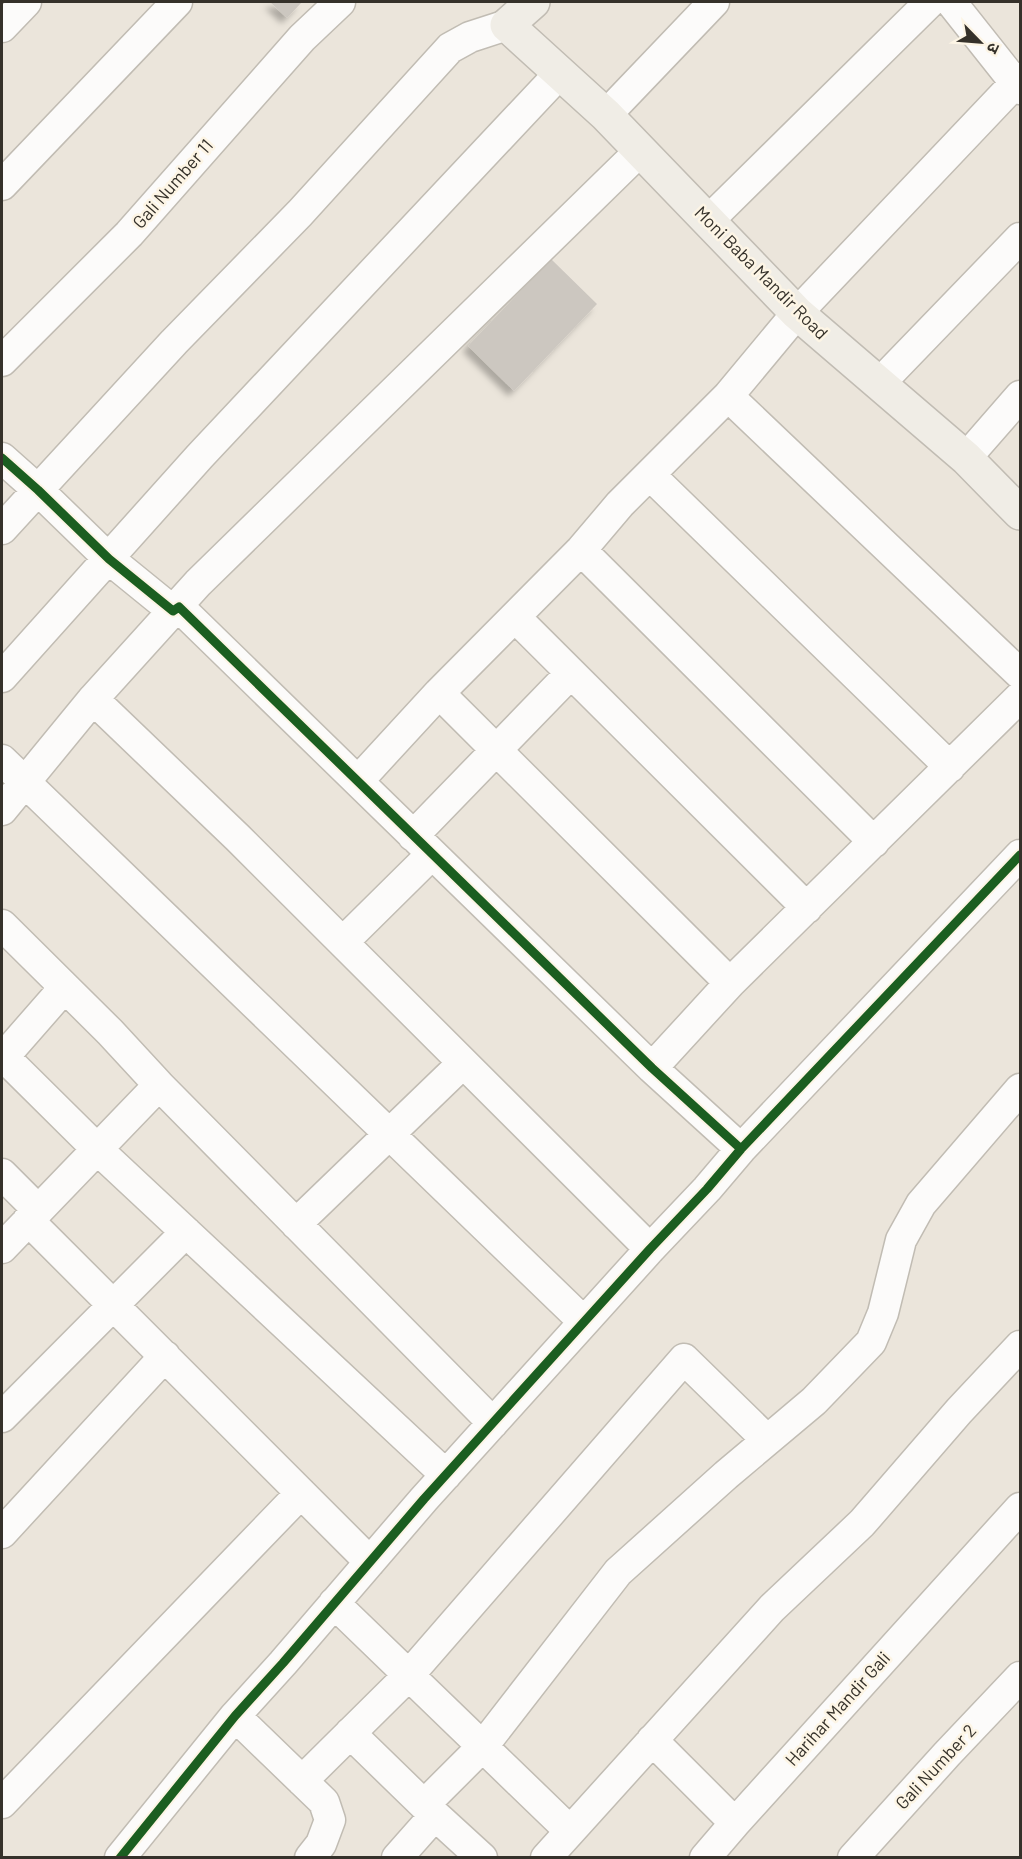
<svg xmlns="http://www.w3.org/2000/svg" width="1022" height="1859" font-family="Barlow,'Noto Sans Devanagari',sans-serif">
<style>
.building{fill:#ccc7c0;filter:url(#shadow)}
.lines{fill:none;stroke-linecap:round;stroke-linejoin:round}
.street-casing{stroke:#c1bcb3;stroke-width:33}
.secondary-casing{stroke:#c1bcb3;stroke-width:36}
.street{stroke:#fcfbfa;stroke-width:30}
.secondary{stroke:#f0ede6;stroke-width:33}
.cycleway-casing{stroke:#fdf5e5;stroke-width:13}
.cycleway{stroke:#1b5e20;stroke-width:9}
.labels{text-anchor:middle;stroke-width:5;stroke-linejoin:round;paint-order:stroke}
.street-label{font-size:18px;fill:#35312a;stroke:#fdf5e5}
</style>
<defs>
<filter id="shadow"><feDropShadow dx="-5.5" dy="5.5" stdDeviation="3" flood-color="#0004"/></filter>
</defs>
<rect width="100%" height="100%" fill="#ebe5db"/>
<path class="building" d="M 270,2 L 302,2 L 287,18 Z
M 551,259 L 597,304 L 514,391 L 468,346 Z"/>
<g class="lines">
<defs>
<path id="street" d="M 951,2 L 1020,89
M 2,27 L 26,2
M 606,115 L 714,2
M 2,185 L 177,2
M 708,221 L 930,2
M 2,361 L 129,234 L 302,38 L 340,2
M 879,384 L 1020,238
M 728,396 L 1020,674
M 2,458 L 38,490 L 109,559 L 173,611 L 179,607 L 652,1068 L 741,1149
M 966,458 L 1020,396
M 650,475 L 950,767
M 2,529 L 174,342 L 300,213 L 450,48 L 470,37 L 507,25
M 581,550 L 874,842
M 515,617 L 807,908
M 2,677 L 200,456 L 560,73
M 439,693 L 730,983
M 93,699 L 238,838 L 650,1249
M 2,760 L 584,1322
M 358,781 L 439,693 L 581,550 L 620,504 L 728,396 L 797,313 L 1020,78
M 2,810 L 93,699 L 198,583 L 641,150
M 413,836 L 571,673
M 2,925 L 110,1032 L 159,1085 L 493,1423
M 343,942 L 432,854
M 2,1055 L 97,1149 L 446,1475
M 2,1059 L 64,988
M 652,1068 L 730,983 L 1020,697
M 2,1174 L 38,1210
M 28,1220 L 370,1562
M 296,1224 L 463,1063
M 2,1248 L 159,1085
M 2,1417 L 186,1232
M 2,1533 L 165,1356
M 334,1603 L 570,1831
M 235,1716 L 324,1802 L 330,1820 L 321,1844 L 310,1858
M 350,1733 L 424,1805 L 482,1858
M 652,1740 L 735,1823
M 302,1781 L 409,1675 L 684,1359 L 767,1440
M 2,1803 L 301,1493
M 424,1805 L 483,1746 L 618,1572 L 726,1475 L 814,1401 L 871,1342 L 883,1313 L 901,1240 L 921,1204 L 1020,1089
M 120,1858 L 235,1716 L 283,1663 L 424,1499 L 650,1249 L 707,1189 L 741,1149 L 1020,855
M 397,1858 L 435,1815
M 546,1858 L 772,1608 L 862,1523 L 959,1411 L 1020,1346
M 705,1858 L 735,1823 L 1020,1508
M 853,1858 L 947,1754 L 1020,1677"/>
<path id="secondary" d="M 533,2 L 507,25 L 606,115 L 797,313 L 966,458 L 1020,513"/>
</defs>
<use href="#street" class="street-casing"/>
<use href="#secondary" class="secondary-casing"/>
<use href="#street" class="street"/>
<use href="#secondary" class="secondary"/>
<defs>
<path id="cycleway" d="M 2,458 L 38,490 L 109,559 L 173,611 L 179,607 L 652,1068 L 741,1149
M 120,1858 L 235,1716 L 283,1663 L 424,1499 L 650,1249 L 707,1189 L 741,1149 L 1020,855"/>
</defs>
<use href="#cycleway" class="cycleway-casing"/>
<use href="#cycleway" class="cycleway"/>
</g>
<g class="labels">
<g class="street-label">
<text transform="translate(173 184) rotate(-49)" y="6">Gali Number 11</text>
<text transform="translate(761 273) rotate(45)" y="6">Moni Baba Mandir Road</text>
<text transform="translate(838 1709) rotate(-48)" y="6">Harihar Mandir Gali</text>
<text transform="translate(936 1767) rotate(-47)" y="6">Gali Number 2</text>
</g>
</g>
<rect width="1022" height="1859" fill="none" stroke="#35312a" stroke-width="6"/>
<g transform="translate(980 42) rotate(115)" stroke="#fdf5e5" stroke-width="4.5" paint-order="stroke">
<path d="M0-4.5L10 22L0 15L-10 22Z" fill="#35312a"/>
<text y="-9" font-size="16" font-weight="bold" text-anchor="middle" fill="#35312a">उ</text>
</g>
</svg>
